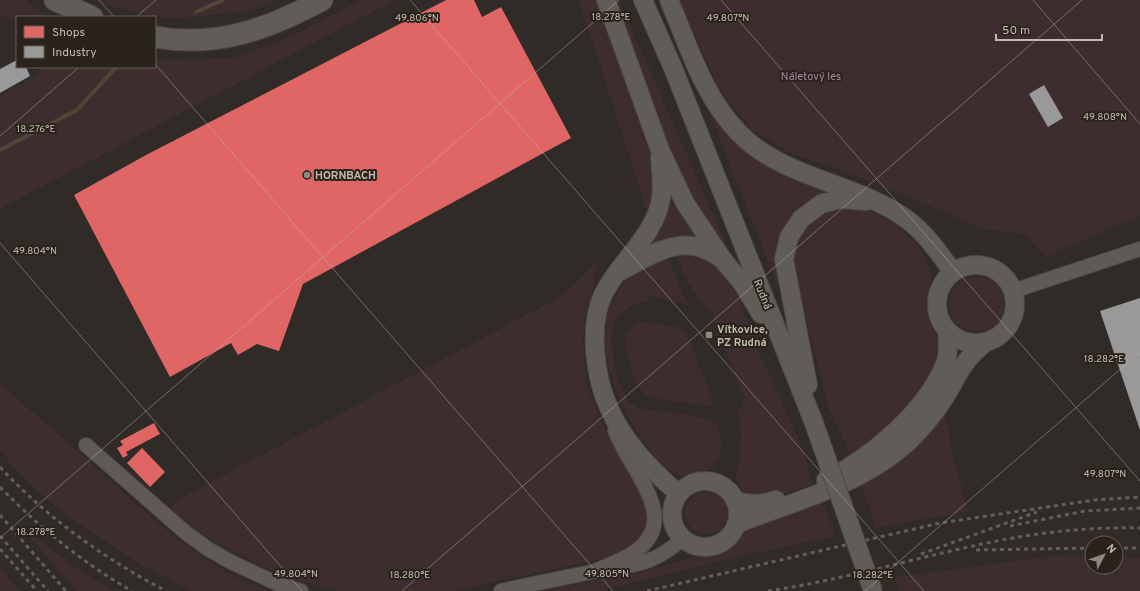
<svg xmlns="http://www.w3.org/2000/svg" width="1140" height="591" font-family="Overpass,sans-serif">
<style>
.green{fill:#3e2d2f}
.shops{fill:#e06666}
.industry{fill:#999}
.lines{fill:none;stroke-linecap:round;stroke-linejoin:round}
.stream{stroke:#534535;stroke-width:4}
.minor-casing{stroke:#494642;stroke-width:16}
.major-casing{stroke:#4d4843;stroke-width:20}
.highway-casing{stroke:#4c4742;stroke-width:23}
.minor{stroke:#5f5a55;stroke-width:14}
.major{stroke:#605c58;stroke-width:18}
.highway{stroke:#605c5a;stroke-width:21}
.rail{stroke:#625e59;stroke-width:3;stroke-dasharray:4 4;stroke-linecap:butt}
.major-bridge-casing{stroke:#4d4843;stroke-width:20;stroke-linecap:butt}
.major-bridge{stroke:#605c58;stroke-width:18}
.ticks{fill:none;stroke:#c2baaf;stroke-width:1;stroke-opacity:0.45}
.poi-dot{fill:#8f887f;stroke:#2a231b;stroke-width:1.5}
.labels{text-anchor:middle;stroke-width:4;stroke-linejoin:round;paint-order:stroke}
.park-label{font-size:11px;fill:#a588a0;stroke:#2a231b}
.poi-label{font-size:11px;font-weight:bold;fill:#c2baaf;stroke:#2a231b;text-anchor:start}
.street-label{font-size:11px;fill:#c2baaf;stroke:#2a231b}
.ticks-label{font-size:10px;text-anchor:middle;fill:#c2baaf;stroke:#2a231b;stroke-width:4;stroke-linejoin:round;paint-order:stroke}
</style>
<rect width="100%" height="100%" fill="#302b26"/>
<path class="green" d="M 0,0 L 25,0 L 49,17 L 17,17 L 17,27 L 13,19 L 0,15 Z
M 94,0 L 277,0 L 247,11 L 172,19 L 108,6 Z
M 361,0 L 395,0 L 0,209 L 0,95 L 42,73 L 39,67 L 155,67 L 155,59 L 161,60 L 234,58 L 294,35 Z
M 579,0 L 596,0 L 652,159 L 657,185 L 648,215 Z
M 613,0 L 619,0 L 724,239 L 724,246 L 680,179 Z
M 679,0 L 1140,0 L 1140,216 L 1046,257 L 1025,234 L 983,229 L 910,197 L 833,167 L 792,154 L 752,130 L 719,89 Z
M 709,112 L 727,127 L 840,192 L 801,209 L 779,289 Z
M 672,195 L 701,240 L 643,251 L 668,200 Z
M 845,208 L 869,211 L 891,221 L 919,246 L 930,269 L 931,278 L 927,313 L 939,343 L 939,361 L 915,400 L 887,430 L 852,458 L 828,407 L 792,262 L 796,240 L 810,222 L 830,210 Z
M 691,251 C 701,256 714,261 723,268 C 736,279 754,342 762,360 C 781,401 803,440 812,484 L 769,500 L 754,499 L 744,493 L 738,483 L 736,473 L 740,456 L 741,431 L 738,413 L 744,397 L 712,318 L 715,318 C 699,299 682,278 676,253 Z
M 667,255 L 687,304 L 648,296 L 647,302 C 630,302 612,317 611,335 C 611,351 618,392 631,403 C 633,405 636,407 639,408 C 652,410 706,416 713,422 C 719,426 720,433 721,440 C 722,448 720,458 715,464 C 707,473 692,480 680,475 C 640,460 595,362 605,321 C 611,298 627,275 647,263 C 653,260 660,258 667,255 Z
M 597,261 L 593,290 L 585,316 L 583,341 L 587,386 L 605,428 L 644,500 C 653,534 637,549 606,558 L 452,591 L 337,591 L 281,576 L 168,516 L 175,501 L 560,297 Z
M949 304a28 28 0 1 1 56 0a28 28 0 1 1-56 0Z
M 644,322 L 678,327 L 686,332 L 713,400 L 712,405 L 706,406 C 692,403 656,401 645,394 C 634,387 622,346 627,334 C 630,326 637,323 644,322 Z
M 0,384 C 34,413 68,442 101,472 C 153,518 202,569 271,591 L 191,591 L 138,563 L 71,518 L 39,492 L 10,463 L 0,449 Z
M 945,408 L 950,442 L 968,511 L 876,528 L 861,485 L 889,467 Z
M685 513a21 21 0 1 1 42 0a21 21 0 1 1-42 0Z
M 822,500 L 836,536 L 756,553 L 598,591 L 542,591 L 648,570 L 727,548 L 740,537 L 745,528 Z
M 16,522 L 74,567 L 113,591 L 77,591 Z
M 1052,556 L 1092,557 L 1092,567 L 1116,567 L 1116,557 L 1140,558 L 1140,591 L 900,591 L 895,577 Z
M 0,568 L 20,591 L 0,591 Z"/>
<path class="shops" d="M 446,0 L 474,0 L 482,17 L 501,7 L 571,138 L 303,284 L 279,351 L 257,344 L 238,355 L 231,343 L 170,377 L 74,195 L 146,155 Z
M 154,423 L 160,434 L 126,452 L 128,455 L 123,458 L 117,448 L 123,445 L 120,441 Z
M 142,448 L 165,472 L 150,487 L 127,463 Z"/>
<path class="industry" d="M 17,60 L 17,67 L 26,67 L 30,76 L 0,93 L 0,69 Z
M 1044,85 L 1063,118 L 1048,127 L 1029,94 Z
M 1140,298 L 1140,430 L 1100,311 Z"/>
<g class="lines">
<path class="stream" d="M 196,12 L 223,0
M 0,150 L 77,110 L 116,67"/>
<defs>
<path id="minor" d="M 1013,291 L 1140,249
M 86,445 L 186,533 L 208,549 L 231,562 L 278,584 L 301,591
M 595,571 C 608,565 624,560 636,551 C 683,517 627,468 615,430
M 501,591 C 531,584 562,578 592,572 C 629,565 652,567 682,539"/>
<path id="major" d="M 606,0 L 660,150 L 685,203 L 723,260 L 743,284 L 761,314
M 643,0 L 673,68 L 814,423
M 669,0 C 689,47 703,96 739,133 C 782,178 854,182 905,218 C 925,232 939,253 953,272
M 660,158 C 661,171 663,185 661,198 C 655,237 619,261 603,295 C 588,327 595,379 610,410 C 624,442 652,471 679,494
M937 304a39 39 0 1 1 78 0a39 39 0 1 1-78 0Z
M 621,271 C 654,253 684,232 719,257
M 808,385 L 784,259 L 789,237 L 801,219 L 821,204 L 840,199 L 867,201
M 826,480 C 871,458 929,409 946,361 C 949,351 948,340 947,330
M672 514a33 33 0 1 1 66 0a33 33 0 1 1-66 0Z
M 735,501 C 750,505 762,505 776,500
M 736,524 C 795,501 864,484 910,440 C 921,429 933,415 941,403 C 958,378 960,362 986,342"/>
<path id="highway" d="M 55,0 L 92,17
M 155,37 C 217,48 268,29 322,0"/>
</defs>
<use href="#minor" class="minor-casing"/>
<use href="#major" class="major-casing"/>
<use href="#highway" class="highway-casing"/>
<use href="#minor" class="minor"/>
<use href="#major" class="major"/>
<use href="#highway" class="highway"/>
<path class="rail" d="M 0,467 C 47,518 105,559 166,591
M 0,487 C 40,528 83,563 132,591
M 0,515 L 66,591
M 1010,526 L 1085,511 L 1140,508
M 0,536 L 48,591
M 1116,548 L 1140,548
M 0,549 L 37,591
M 976,550 L 1092,548
M 921,554 L 1037,512
M 647,591 L 940,523 L 1094,500 L 1140,497
M 768,591 C 849,579 927,554 1007,539 C 1051,531 1096,527 1140,528"/>
<defs>
<path id="major-bridge" d="M 814,423 L 873,591"/>
</defs>
<use href="#major-bridge" class="major-bridge-casing"/>
<use href="#major-bridge" class="major-bridge"/>
</g>
<path class="ticks" d="M 99,0 L 114,17M 410,0 L 924,591M 721,0 L 1140,481M 1033,0 L 1140,124M 136,17 L 156,0M 155,64 L 613,591M 0,136 L 79,67M 0,243 L 302,591M 0,538 L 619,0M 402,591 L 1082,0M 865,591 L 1140,352"/>
<g class="poi-dot">
<circle cx="307" cy="175" r="4"/>
<rect x="705" y="331" width="8" height="8" rx="2"/>
</g>
<g class="labels">
<g class="park-label">
<text x="811" y="80">Náletový les</text>
</g>
<g class="poi-label">
<text x="315" y="179">HORNBACH</text>
<text x="717" y="333">Vítkovice,<tspan x="717" dy="13">PZ Rudná</tspan></text>
</g>
<g class="street-label">
<text transform="translate(763 294) rotate(68)" y="4">Rudná</text>
</g>
</g>
<g class="ticks-label">
<text x="611" y="20">18.278°E</text>
<text x="728" y="21">49.807°N</text>
<text x="417" y="21">49.806°N</text>
<text x="1105" y="120">49.808°N</text>
<text x="36" y="132">18.276°E</text>
<text x="35" y="254">49.804°N</text>
<text x="1104" y="362">18.282°E</text>
<text x="1105" y="477">49.807°N</text>
<text x="36" y="535">18.278°E</text>
<text x="296" y="577">49.804°N</text>
<text x="607" y="577">49.805°N</text>
<text x="410" y="578">18.280°E</text>
<text x="873" y="578">18.282°E</text>
</g>
<rect x="16" y="16" width="140" height="52" fill="#2a231b" stroke="#675f56"/>
<rect x="24" y="26" width="20" height="12" fill="#e06666" stroke="#675f56"/>
<text x="52" y="36" font-size="12" fill="#c2baaf">Shops</text>
<rect x="24" y="46" width="20" height="12" fill="#999999" stroke="#675f56"/>
<text x="52" y="56" font-size="12" fill="#c2baaf">Industry</text>
<g transform="translate(1104 555) rotate(49)"><circle r="19" fill="#2a231b" stroke="#675f56"/>
<path d="M0-3L7 15L0 10L-7 15Z" fill="#8f887f"/>
<text y="-6" font-size="11" font-weight="bold" text-anchor="middle" fill="#c2baaf">N</text>
</g>
<path d="M996 34v6h106v-6" fill="none" stroke="#c2baaf" stroke-width="2"/>
<text x="1002" y="34" font-size="12" fill="#c2baaf" stroke="#2a231b" stroke-width="3" paint-order="stroke">50 m</text>
</svg>
